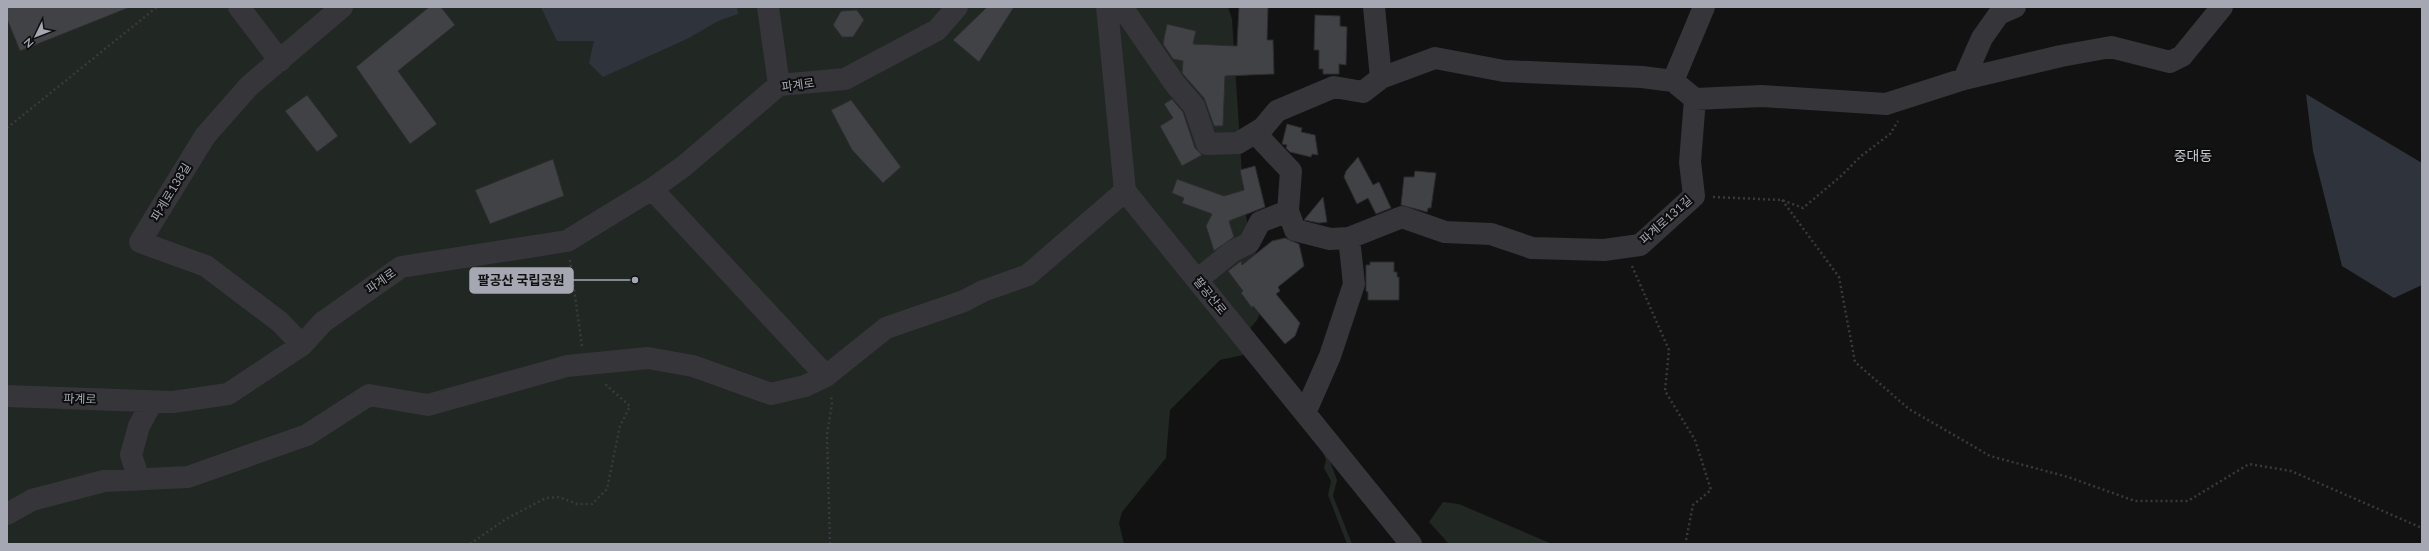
<svg xmlns="http://www.w3.org/2000/svg" width="2429" height="551" font-family="Lato,'Noto Sans KR',sans-serif">
<style>
.green{fill:#212722}
.water{fill:#2f343c}
.building{fill:#414246;stroke:#2d2c2f}
.lines{fill:none;stroke-linecap:round;stroke-linejoin:round}
.path{stroke:#393a3f;stroke-width:2.5;stroke-dasharray:2 3;stroke-linecap:butt}
.minor{stroke:#35353a;stroke-width:22}
.labels{text-anchor:middle;stroke-width:4;stroke-linejoin:round;paint-order:stroke}
.street-label{font-size:12px;fill:#a5a7b2;stroke:#0d0d0e}
.quarter-label{font-size:14px;fill:#c5c6cf;stroke:#0d0d0e}
.leader{fill:none;stroke:#a5a7b2;stroke-width:1.5}
.callout-dot{fill:#a5a7b2;stroke:#0d0d0e;stroke-width:1.5}
.callout{fill:#a5a7b2;stroke:#a5a7b2;stroke-width:1.5}
.callout-label{font-size:13px;text-anchor:middle;font-weight:bold;fill:#111}
</style>
<rect width="100%" height="100%" fill="#121213"/>
<path class="green" d="M 7,7 L 1228,7 L 1232,19 L 1244,205 L 1249,232 L 1269,295 L 1257,320 L 1247,332 L 1243,355 L 1220,360 L 1170,410 L 1166,458 L 1122,512 L 1119,523 L 1124,544 L 7,544 Z
M 1318,441 L 1330,461 L 1337,480 L 1333,496 L 1352,544 L 1347,544 L 1328,495 L 1331,481 L 1324,468 L 1326,460 Z
M 1443,502 L 1459,504 L 1552,544 L 1449,544 L 1429,522 Z"/>
<path class="water" d="M 541,7 L 737,7 L 738,14 L 718,21 L 689,38 L 603,77 L 589,63 L 594,41 L 557,41 Z
M 2306,94 L 2422,163 L 2422,285 L 2394,298 L 2342,266 L 2313,151 Z"/>
<path class="building" d="M 7,7 L 128,7 L 128,8 L 20,51 L 7,19 Z
M 429,7 L 441,7 L 455,25 L 398,71 L 437,124 L 410,144 L 356,67 Z
M 987,7 L 1014,7 L 979,62 L 953,40 Z
M 1239,7 L 1268,7 L 1267,40 L 1273,40 L 1274,74 L 1225,76 L 1223,126 L 1214,126 L 1204,98 L 1182,73 L 1183,61 L 1173,59 L 1163,44 L 1164,38 L 1167,24 L 1196,31 L 1193,44 L 1237,46 Z
M 857,10 L 864,20 L 853,37 L 842,37 L 833,25 L 841,11 Z
M 1315,15 L 1340,16 L 1340,26 L 1347,27 L 1346,65 L 1339,64 L 1339,74 L 1323,74 L 1323,69 L 1319,69 L 1319,50 L 1314,50 Z
M 307,95 L 338,136 L 317,152 L 285,111 Z
M 1172,99 L 1183,112 L 1195,148 L 1202,155 L 1182,166 L 1160,126 L 1173,118 L 1164,104 Z
M 851,100 L 901,167 L 883,183 L 852,150 L 831,110 Z
M 1287,124 L 1302,128 L 1301,132 L 1315,135 L 1318,155 L 1312,154 L 1311,157 L 1290,152 L 1286,148 L 1287,145 L 1282,144 Z
M 1358,157 L 1373,185 L 1379,182 L 1391,208 L 1376,214 L 1368,198 L 1357,204 L 1344,177 L 1346,171 Z
M 553,159 L 564,196 L 490,224 L 475,190 Z
M 1255,166 L 1265,207 L 1229,221 L 1234,237 L 1214,251 L 1206,226 L 1212,214 L 1182,203 L 1184,198 L 1172,193 L 1177,179 L 1224,196 L 1244,190 L 1240,170 Z
M 1415,171 L 1436,173 L 1431,208 L 1428,208 L 1427,212 L 1401,205 L 1404,177 L 1414,177 Z
M 1323,197 L 1327,222 L 1319,223 L 1304,220 Z
M 1285,238 L 1299,244 L 1304,266 L 1278,287 L 1280,291 L 1276,294 L 1300,323 L 1295,336 L 1285,344 L 1253,306 L 1252,308 L 1241,293 L 1243,291 L 1228,271 L 1241,261 L 1242,265 L 1272,241 Z
M 1370,262 L 1394,262 L 1394,272 L 1397,272 L 1397,277 L 1399,277 L 1399,300 L 1368,300 L 1368,292 L 1366,291 L 1366,265 L 1370,265 Z"/>
<g class="lines">
<path class="path" d="M 7,128 L 157,7
M 1713,197 L 1782,200 L 1803,208 L 1841,176 L 1861,156 L 1890,134 L 1898,121
M 1782,200 L 1839,277 L 1855,362 L 1909,409 L 1990,456 L 2068,477 L 2135,501 L 2188,501 L 2249,464 L 2291,471 L 2422,528
M 570,260 L 582,346
M 1632,266 L 1669,350 L 1665,391 L 1695,440 L 1711,490 L 1693,505 L 1686,540
M 470,544 L 506,519 L 546,498 L 559,497 L 577,504 L 592,504 L 607,489 L 620,426 L 630,406 L 605,384
M 830,544 L 827,435 L 832,403 L 831,395"/>
<path class="minor" d="M 239,7 L 280,61
M 768,7 L 779,85
M 1107,7 L 1125,191 L 1411,544
M 1122,7 L 1175,84 L 1194,106 L 1207,144 L 1238,143 L 1263,128
M 1374,7 L 1381,78
M 1964,79 L 2061,56 L 2111,47 L 2170,62 L 2182,56 L 2222,7
M 1673,81 L 1704,7
M 1695,99 L 1762,96 L 1886,104 L 1964,79 L 1982,38 L 1999,14 L 2015,7
M 652,189 L 826,376
M 1197,280 L 1233,251 L 1249,243 L 1260,222 L 1288,211 L 1291,171 L 1257,135 L 1277,111 L 1334,87 L 1363,92 L 1381,78 L 1435,58 L 1504,71 L 1642,77 L 1673,81 L 1695,99 L 1690,162 L 1694,196 L 1640,245 L 1604,250 L 1532,248 L 1491,234 L 1445,232 L 1402,217 L 1349,238 L 1330,239 L 1295,230 L 1288,211
M 302,345 L 280,322 L 206,266 L 140,242 L 205,136 L 249,86 L 342,7
M 7,396 L 173,402 L 228,394 L 302,345 L 323,322 L 401,267 L 567,241 L 652,189 L 684,166 L 779,85 L 845,79 L 937,30 L 957,7
M 1305,413 L 1330,356 L 1354,284 L 1349,238
M 139,479 L 131,455 L 139,426 L 152,402
M 7,514 L 32,500 L 104,481 L 188,477 L 307,435 L 369,395 L 428,405 L 567,366 L 648,358 L 693,366 L 771,394 L 805,386 L 826,376 L 886,328 L 964,301 L 983,291 L 1028,275 L 1125,191"/>
</g>
<g class="labels">
<g class="street-label">
<text transform="translate(798 85) rotate(-8)" y="4">파계로</text>
<text transform="translate(171 192) rotate(-59)" y="4">파계로138길</text>
<text transform="translate(1666 220) rotate(-42)" y="4">파계로131길</text>
<text transform="translate(381 281) rotate(-35)" y="4">파계로</text>
<text transform="translate(1210 296) rotate(51)" y="4">팔공산로</text>
<text transform="translate(80 399) rotate(2)" y="4">파계로</text>
</g>
<g class="quarter-label">
<text x="2193" y="161">중대동</text>
</g>
</g>
<path class="leader" d="M635 280L573 280"/>
<circle class="callout-dot" cx="635" cy="280" r="4"/>
<rect class="callout" x="470" y="268" width="103" height="25" rx="4"/>
<g class="callout-label">
<text x="521" y="285">팔공산 국립공원</text>
</g>
<rect width="2429" height="551" fill="none" stroke="#a5a7b2" stroke-width="16"/>
<g transform="translate(36 36) rotate(227)" stroke="#0d0d0e" stroke-width="3" paint-order="stroke">
<path d="M0-3L7 15L0 10L-7 15Z" fill="#a5a7b2"/>
<text y="-6" font-size="11" font-weight="bold" text-anchor="middle" fill="#a5a7b2">N</text>
</g>
</svg>
